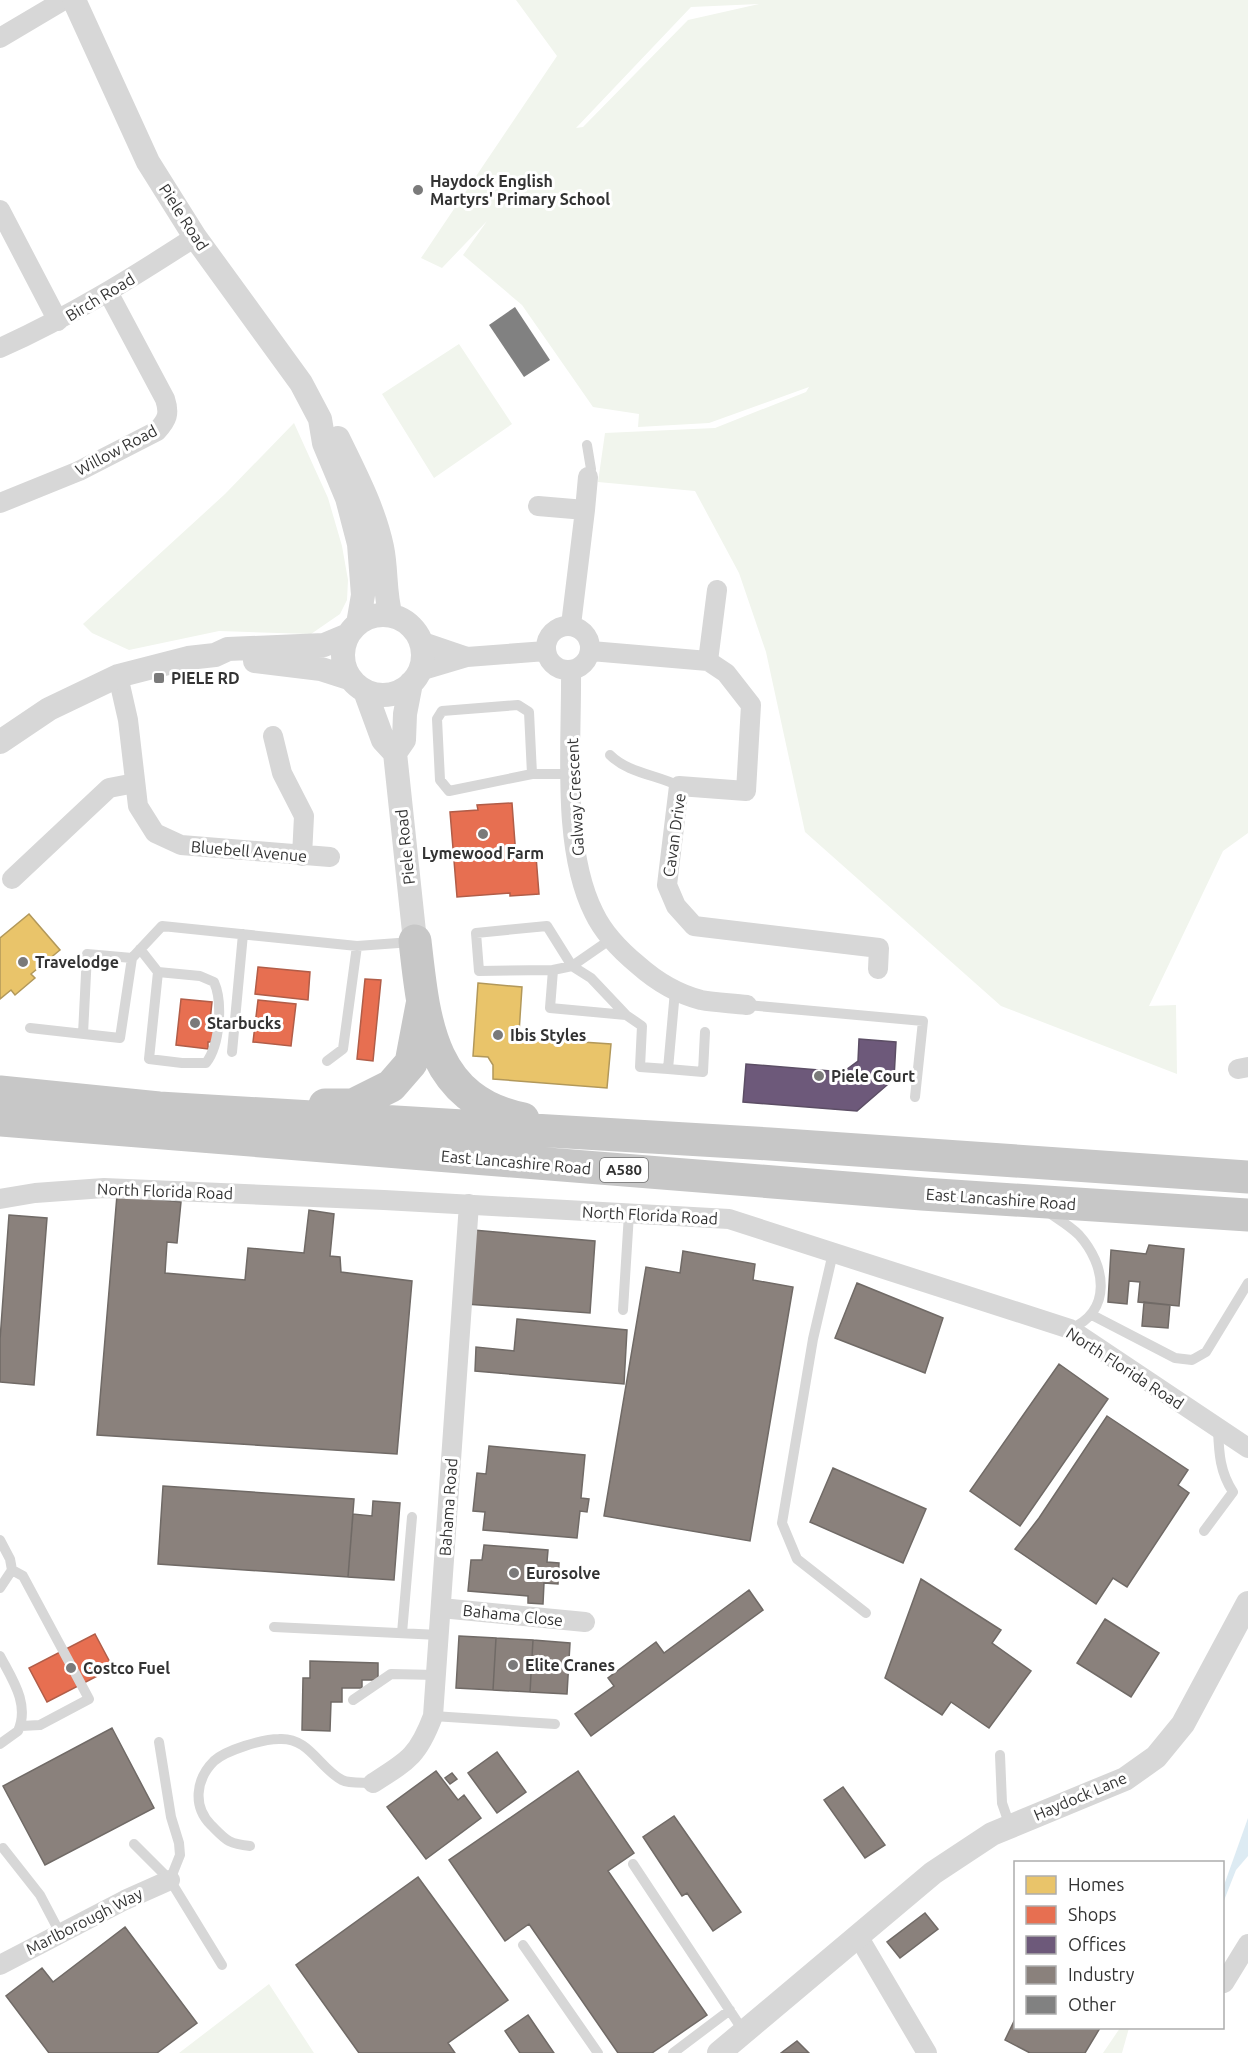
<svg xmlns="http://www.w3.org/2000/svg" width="1248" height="2053" font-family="Ubuntu,sans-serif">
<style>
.green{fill:#f1f5ed;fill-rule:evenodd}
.water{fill:#ddebf3}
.homes{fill:#e9c46a;stroke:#b2985a;stroke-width:1.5}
.shops{fill:#e76f51;stroke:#b15d48;stroke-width:1.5}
.offices{fill:#6d597a;stroke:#5c4e65;stroke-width:1.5}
.industry{fill:#8a817c;stroke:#706a66;stroke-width:1.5}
.building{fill:#818181}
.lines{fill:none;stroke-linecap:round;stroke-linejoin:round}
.service{stroke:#d7d7d7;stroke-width:10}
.minor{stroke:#d7d7d7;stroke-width:20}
.tertiary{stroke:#d7d7d7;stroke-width:24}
.trunk{stroke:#c7c7c7;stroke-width:33}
.poi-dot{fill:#7a7a7a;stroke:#fff;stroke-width:2}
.labels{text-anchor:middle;stroke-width:6;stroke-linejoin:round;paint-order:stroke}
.shield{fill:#fff;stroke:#707070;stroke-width:1.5}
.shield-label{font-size:15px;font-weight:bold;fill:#333}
.poi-label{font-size:16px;font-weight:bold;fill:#333;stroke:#fff;text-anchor:start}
.street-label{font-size:16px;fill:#333;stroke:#fff}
</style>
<rect width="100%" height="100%" fill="#fff"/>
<path class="green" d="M 516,0 L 1248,0 L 1248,833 L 1223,851 L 1149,1006 L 1176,1005 L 1177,1074 L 1001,1006 L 805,832 L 766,652 L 739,573 L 695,491 L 598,482 L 605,433 L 715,428 L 806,392 L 809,387 L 709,423 L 638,427 L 639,414 L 593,407 L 522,305 L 463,255 L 487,221 L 442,268 L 421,258 L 557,56 ZM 759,4 L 688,20 L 583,127 L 576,128 L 691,7 Z
M 459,344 L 512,424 L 434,478 L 382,394 Z
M 294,423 L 328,498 L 342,546 L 348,580 L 347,600 L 340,614 L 311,634 L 219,631 L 129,650 L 92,633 L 83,624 L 225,494 Z
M 269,1984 L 314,2053 L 179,2053 Z
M 1120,2028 L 1129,2028 L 1122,2053 L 1103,2053 Z"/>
<path class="water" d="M 1248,1818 L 1248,1856 L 1236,1870 L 1223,1903 L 1223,1888 Z"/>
<path class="homes" d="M 29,914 L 60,950 L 31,974 L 35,978 L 15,995 L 11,990 L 0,999 L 0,938 Z
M 478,983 L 522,987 L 519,1033 L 523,1038 L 611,1044 L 607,1088 L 493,1079 L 493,1065 L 488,1057 L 473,1056 Z"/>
<path class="shops" d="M 512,803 L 516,857 L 536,856 L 539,894 L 510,896 L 510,893 L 457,897 L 450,812 L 478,810 L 477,805 Z
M 258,967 L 310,972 L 308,1000 L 255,994 Z
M 365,979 L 381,980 L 373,1061 L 357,1059 Z
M 181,999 L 212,1002 L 209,1031 L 215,1032 L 214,1042 L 208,1042 L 208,1049 L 176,1045 Z
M 258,1000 L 296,1004 L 291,1046 L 253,1042 Z
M 95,1634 L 113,1668 L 47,1702 L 29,1668 Z"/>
<path class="offices" d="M 859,1039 L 896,1042 L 894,1079 L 857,1111 L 743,1102 L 746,1064 L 843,1072 L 858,1061 Z"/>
<path class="industry" d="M 117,1195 L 181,1202 L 177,1243 L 167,1242 L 165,1273 L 245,1280 L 248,1248 L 304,1253 L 309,1210 L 334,1214 L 330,1256 L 340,1257 L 341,1272 L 412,1281 L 397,1454 L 97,1435 Z
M 9,1215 L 47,1218 L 34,1385 L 0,1382 L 0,1340 Z
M 473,1230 L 595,1241 L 590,1313 L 466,1304 Z
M 1149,1245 L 1184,1249 L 1179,1306 L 1138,1302 L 1140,1282 L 1129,1281 L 1127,1304 L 1108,1302 L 1111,1250 L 1146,1254 Z
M 683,1251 L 755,1264 L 753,1280 L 793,1287 L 750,1541 L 604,1516 L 646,1267 L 680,1273 Z
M 857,1283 L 943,1318 L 925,1373 L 835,1338 Z
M 1144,1302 L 1170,1305 L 1168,1328 L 1142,1326 Z
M 517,1319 L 627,1330 L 624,1384 L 475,1371 L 476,1347 L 514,1351 Z
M 1059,1364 L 1108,1399 L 1020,1526 L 970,1491 Z
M 1107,1416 L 1188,1470 L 1178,1485 L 1189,1493 L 1127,1587 L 1113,1578 L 1096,1604 L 1015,1549 L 1039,1518 Z
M 489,1446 L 585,1455 L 581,1498 L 589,1499 L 587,1512 L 580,1511 L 577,1538 L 483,1530 L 485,1512 L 473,1511 L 477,1473 L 486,1474 Z
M 833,1468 L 926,1509 L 903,1563 L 810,1522 Z
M 163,1486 L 354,1499 L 348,1577 L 158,1564 Z
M 373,1501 L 400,1503 L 394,1580 L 348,1577 L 353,1514 L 372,1516 Z
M 484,1545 L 548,1550 L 547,1562 L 559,1563 L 558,1584 L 544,1583 L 543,1604 L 528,1603 L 528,1596 L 468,1591 L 471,1560 L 482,1560 Z
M 921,1579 L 1001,1630 L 992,1643 L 1031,1671 L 989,1728 L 951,1702 L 942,1715 L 885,1678 Z
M 749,1590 L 763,1610 L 591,1736 L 575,1714 L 614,1686 L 608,1678 L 656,1642 L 664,1653 Z
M 1105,1619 L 1159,1653 L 1131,1697 L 1077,1663 Z
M 459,1636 L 496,1638 L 493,1690 L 456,1688 Z
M 496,1638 L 533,1640 L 530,1692 L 493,1690 Z
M 533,1640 L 570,1643 L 567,1694 L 530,1692 Z
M 310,1661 L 378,1663 L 378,1680 L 362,1680 L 362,1688 L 342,1688 L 342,1702 L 331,1702 L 330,1731 L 302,1730 L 303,1678 L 310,1678 Z
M 112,1728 L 154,1808 L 45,1865 L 3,1786 Z
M 497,1752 L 526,1792 L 497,1813 L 468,1773 Z
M 436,1771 L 458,1800 L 464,1795 L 481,1818 L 426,1859 L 387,1807 Z
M 578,1771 L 634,1853 L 608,1871 L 707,2015 L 652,2053 L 618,2053 L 529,1924 L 505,1941 L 449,1860 Z
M 452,1773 L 457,1779 L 450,1784 L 445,1778 Z
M 843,1787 L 885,1845 L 865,1858 L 824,1800 Z
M 674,1816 L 741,1912 L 713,1931 L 687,1893 L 682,1896 L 643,1837 Z
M 418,1877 L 508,2000 L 448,2043 L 455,2053 L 359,2053 L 296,1965 Z
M 925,1913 L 938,1929 L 900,1958 L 887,1942 Z
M 125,1927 L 197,2023 L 157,2053 L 49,2053 L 6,1996 L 42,1968 L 53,1982 Z
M 528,2015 L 554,2053 L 520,2053 L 505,2031 Z
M 1016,2017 L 1016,2028 L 1100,2028 L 1085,2053 L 1030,2053 L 1005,2040 Z
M 797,2041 L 809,2053 L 781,2053 Z"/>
<path class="building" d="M 515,307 L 550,360 L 524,377 L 489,325 Z"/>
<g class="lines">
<path class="service" d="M 587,445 L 591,469 L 588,477
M 610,755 C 628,773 657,775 679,786
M 532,774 L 529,712 L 518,705 L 442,711 L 437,719 L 440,780 L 449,791 L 532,774 L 572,774
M 611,939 L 572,966 L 547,926 L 476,933 L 479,971 L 553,970 L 550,1008 L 626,1015 L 642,1026 L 640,1067 L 668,1069 L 675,991
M 140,949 L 158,972 L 149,1059 L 182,1063 L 206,1063 C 220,1045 223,1002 214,982 L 200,976 L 158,972
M 553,970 L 572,966 L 591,978 L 626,1015
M 747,1005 L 923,1021 L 915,1097
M 30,1028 L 120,1038 L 132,958 L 162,926 L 357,946 L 412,942
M 83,1034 L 87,954 L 132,958
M 232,1052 L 243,934
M 327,1061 L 343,1049 L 357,946
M 668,1069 L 703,1072 L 705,1032
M 1048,1212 C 1058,1219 1070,1226 1079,1235 C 1106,1265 1113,1311 1070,1329
M 833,1253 L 813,1339 L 782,1523 L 797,1559 L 866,1613
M 623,1310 L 629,1214
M 1092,1315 L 1175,1358 L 1192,1360 L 1206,1352 L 1248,1283
M 1204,1531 L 1233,1492 C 1220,1472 1219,1454 1218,1430
M 0,1540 L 10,1559 L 12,1570 L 0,1588
M 12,1570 L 23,1576 L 89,1699 L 40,1725 L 21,1726
M 274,1627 L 439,1635
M 402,1633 L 412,1517
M 0,1656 C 12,1679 30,1704 18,1731 L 0,1744
M 353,1700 L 391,1674 L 436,1675
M 433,1716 L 555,1724
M 159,1742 L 171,1817 L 179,1843 L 180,1855 L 170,1880
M 1000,1755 L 1002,1803 L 1010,1826
M 134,1844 L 170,1880 L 222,1965
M 250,1846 C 228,1844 226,1840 211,1825 C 193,1807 195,1780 214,1761 C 226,1750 263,1739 279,1739 C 309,1737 319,1768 342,1780 C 350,1784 364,1782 373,1783
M 3,1848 L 40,1895 L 60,1933
M 633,1864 L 744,2032
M 523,1945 L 598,2053
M 673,2053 L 730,2010"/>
<path class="minor" d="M 0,38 L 64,0
M 0,210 L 58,321
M 0,348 C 71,316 130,279 195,237
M 0,503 L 79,471 L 157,431 C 167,420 170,414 165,399 L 109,294
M 538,506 L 585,510 L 571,625
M 585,510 L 588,477
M546 648a22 22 0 1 1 44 0a22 22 0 1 1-44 0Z
M 420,641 L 467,657
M 591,651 L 708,661 L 726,673 L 751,705 L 746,791 L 679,786 L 667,885 L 676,906 L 694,926 L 879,948 L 878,969
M 708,661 L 717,590
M 571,670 C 572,743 561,848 594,913 C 604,934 621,951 638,965 C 656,981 678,994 701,1000 C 716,1003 732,1003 747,1005
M 420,671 L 467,657 L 546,651
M 118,676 L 128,720 L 138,806 L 155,833 L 181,845 L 330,857
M 273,736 L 282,773 L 304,816 L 302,856
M 12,879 L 109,788 L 135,783
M 1238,1069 L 1248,1067
M 0,1199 L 35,1193 L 104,1188 L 384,1200 L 729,1219 L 1070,1329 L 1248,1448
M 441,1608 L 585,1622
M 373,1783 C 408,1761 418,1756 433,1716 L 469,1204
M 858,1936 L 927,2053
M 0,1965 L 125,1900 L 170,1880
M 1224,1983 L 1248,1944"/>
<path class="tertiary" d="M 74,0 L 148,162 L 195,237 L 301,383 L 320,419 L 324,443 L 347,498 L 359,544 L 363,595 L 358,624
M 338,438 C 355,473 374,509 382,547 C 387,571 384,593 391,616
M343 655a40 40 0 1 1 80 0a40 40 0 1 1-80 0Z
M 255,661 L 321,669 L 349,678
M 365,691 L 383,740 L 395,753 L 415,941
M 0,742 L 49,709 L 118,676 L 188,658 L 215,655 L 228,649 L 324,645 L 348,635
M 395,753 L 404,740 L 405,714 L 411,683
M 719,2053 L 933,1873 L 992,1834 L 1125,1779 L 1156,1757 L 1183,1724 L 1248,1603"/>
<path class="trunk" d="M 415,941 C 424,1021 430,1100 523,1119
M 0,1092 L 159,1108 L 770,1144 L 1248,1177
M 325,1105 L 353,1105 L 391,1086 L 411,1063 L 422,1005
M 0,1120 L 922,1194 L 1248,1215"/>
</g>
<g class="poi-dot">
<circle cx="418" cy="190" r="6"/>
<rect x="153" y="672" width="12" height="12" rx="3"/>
<circle cx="483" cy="834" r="6"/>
<circle cx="23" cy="962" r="6"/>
<circle cx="195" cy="1023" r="6"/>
<circle cx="498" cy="1035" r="6"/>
<circle cx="819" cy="1076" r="6"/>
<circle cx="514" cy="1573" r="6"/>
<circle cx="513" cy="1665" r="6"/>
<circle cx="71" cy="1668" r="6"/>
</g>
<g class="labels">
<rect class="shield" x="600" y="1158" width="48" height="24" rx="4.5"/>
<g class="shield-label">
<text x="624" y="1175">A580</text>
</g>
<g class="poi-label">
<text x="430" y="187">Haydock English<tspan x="430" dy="18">Martyrs' Primary School</tspan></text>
<text x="171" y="684">PIELE RD</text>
<text x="483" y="859" text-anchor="middle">Lymewood Farm</text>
<text x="35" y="968">Travelodge</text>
<text x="207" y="1029">Starbucks</text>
<text x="510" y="1041">Ibis Styles</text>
<text x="831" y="1082">Piele Court</text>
<text x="526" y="1579">Eurosolve</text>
<text x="525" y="1671">Elite Cranes</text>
<text x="83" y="1674">Costco Fuel</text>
</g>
<g class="street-label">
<text transform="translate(184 217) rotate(57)" y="6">Piele Road</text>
<text transform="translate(100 297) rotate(-31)" y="6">Birch Road</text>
<text transform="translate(116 450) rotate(-28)" y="6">Willow Road</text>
<text transform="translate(575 797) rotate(-93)" y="6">Galway Crescent</text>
<text transform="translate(674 835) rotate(-82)" y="6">Cavan Drive</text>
<text transform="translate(405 847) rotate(-96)" y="6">Piele Road</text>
<text transform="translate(249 851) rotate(5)" y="6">Bluebell Avenue</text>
<text transform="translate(516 1162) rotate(5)" y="6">East Lancashire Road</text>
<text transform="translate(165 1191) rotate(2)" y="6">North Florida Road</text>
<text transform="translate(1001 1199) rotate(4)" y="6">East Lancashire Road</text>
<text transform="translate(650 1215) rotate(3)" y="6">North Florida Road</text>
<text transform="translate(1125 1368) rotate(33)" y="6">North Florida Road</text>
<text transform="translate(448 1507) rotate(-86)" y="6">Bahama Road</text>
<text transform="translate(513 1615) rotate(6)" y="6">Bahama Close</text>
<text transform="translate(1080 1796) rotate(-23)" y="6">Haydock Lane</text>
<text transform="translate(84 1921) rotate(-27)" y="6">Marlborough Way</text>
</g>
</g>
<rect x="1014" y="1861" width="210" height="168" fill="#ffffff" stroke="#adadad" stroke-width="1.5"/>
<rect x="1026" y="1876" width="30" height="18" fill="#e9c46a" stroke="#adadad" stroke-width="1.5"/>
<text x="1068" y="1891" font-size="18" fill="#333333">Homes</text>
<rect x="1026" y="1906" width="30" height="18" fill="#e76f51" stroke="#adadad" stroke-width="1.5"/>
<text x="1068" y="1921" font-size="18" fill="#333333">Shops</text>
<rect x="1026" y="1936" width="30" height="18" fill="#6d597a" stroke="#adadad" stroke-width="1.5"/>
<text x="1068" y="1951" font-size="18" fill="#333333">Offices</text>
<rect x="1026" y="1966" width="30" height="18" fill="#8a817c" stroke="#adadad" stroke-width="1.5"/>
<text x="1068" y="1981" font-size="18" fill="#333333">Industry</text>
<rect x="1026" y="1996" width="30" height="18" fill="#818181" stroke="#adadad" stroke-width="1.5"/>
<text x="1068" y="2011" font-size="18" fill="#333333">Other</text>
</svg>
